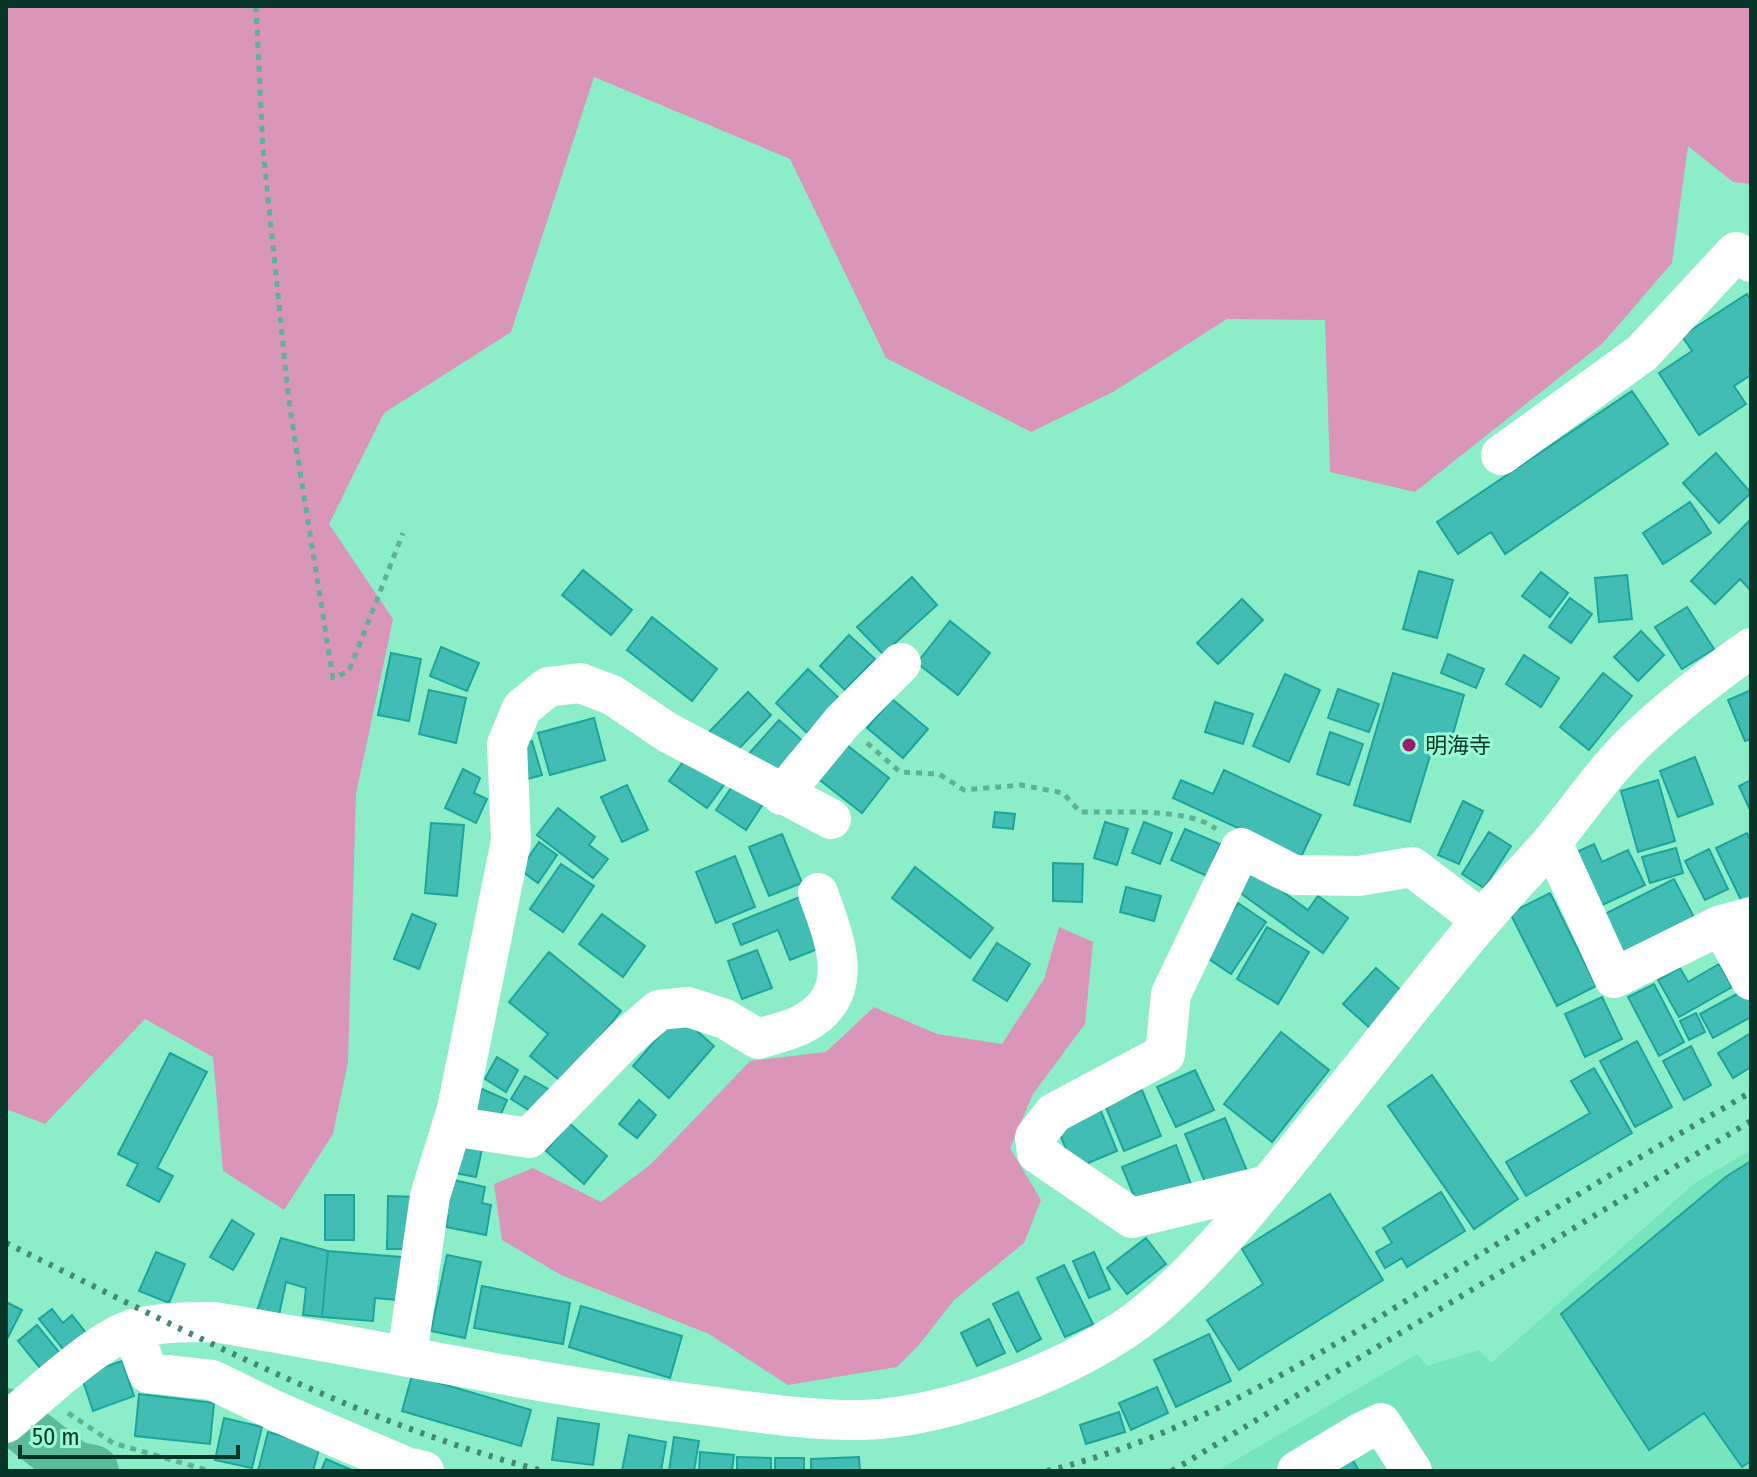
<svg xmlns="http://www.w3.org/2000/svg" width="1757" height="1477" font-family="'Fira Sans Condensed','Noto Sans JP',sans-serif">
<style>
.built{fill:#76e5bd}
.green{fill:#da96b8}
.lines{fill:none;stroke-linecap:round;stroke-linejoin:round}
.river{stroke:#5cbb99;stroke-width:52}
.building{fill:#42bdb4;stroke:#1da49b;stroke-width:2}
.path{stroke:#60b294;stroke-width:5;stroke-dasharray:6 6;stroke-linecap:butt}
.minor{stroke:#fff;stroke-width:40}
.rail{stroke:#438970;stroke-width:6;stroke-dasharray:4 8;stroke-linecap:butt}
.poi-dot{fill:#9c1a6d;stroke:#99fcd6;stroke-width:3}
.labels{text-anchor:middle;stroke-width:6;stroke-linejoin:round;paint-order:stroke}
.poi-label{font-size:22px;fill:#063426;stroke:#99fcd6;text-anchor:start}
</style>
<rect width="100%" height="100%" fill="#8beec9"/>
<path class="built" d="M 1751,1150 L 1751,1468 L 1747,1471 L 1217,1471 L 1417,1354 L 1427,1366 L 1479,1350 L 1491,1363 L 1695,1183 Z"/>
<path class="green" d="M 6,6 L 1751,6 L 1751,184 L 1733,182 L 1688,146 L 1672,263 L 1603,343 L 1415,492 L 1330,472 L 1325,320 L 1227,319 L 1113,392 L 1031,432 L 886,358 L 790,159 L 594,77 L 511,332 L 384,413 L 329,524 L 393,619 L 356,794 L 348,1062 L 333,1134 L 284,1210 L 223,1171 L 213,1057 L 145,1019 L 45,1124 L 6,1109 Z
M 1059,927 L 1093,942 L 1085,1024 L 1033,1094 L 1010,1148 L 1041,1200 L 1024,1243 L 954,1300 L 919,1345 L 897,1367 L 788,1385 L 709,1334 L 561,1275 L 502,1240 L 494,1184 L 533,1168 L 601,1202 L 650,1165 L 750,1061 L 826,1052 L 874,1007 L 937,1034 L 1002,1044 L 1044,979 Z"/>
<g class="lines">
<path class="river" d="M 6,1414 L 74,1467 L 93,1471"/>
</g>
<path class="building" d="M 1747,294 L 1751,301 L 1751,375 L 1734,386 L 1746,404 L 1699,435 L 1659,373 L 1692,351 L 1682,336 Z
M 1632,391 L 1668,444 L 1505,554 L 1491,532 L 1458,554 L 1437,522 Z
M 1716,453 L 1751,493 L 1719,523 L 1683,483 Z
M 1690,502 L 1711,533 L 1663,564 L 1643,533 Z
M 1751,519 L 1751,591 L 1740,579 L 1715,604 L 1691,581 Z
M 583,570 L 632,610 L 611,635 L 562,595 Z
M 1419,571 L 1453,580 L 1437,638 L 1403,629 Z
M 1541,572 L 1568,593 L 1550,617 L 1522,596 Z
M 1627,575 L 1632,619 L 1599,622 L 1595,578 Z
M 912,577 L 937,605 L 883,654 L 857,627 Z
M 1570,598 L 1592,614 L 1571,643 L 1549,627 Z
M 1242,599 L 1263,620 L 1218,664 L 1197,643 Z
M 1687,607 L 1714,649 L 1682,669 L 1655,627 Z
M 652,617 L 717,669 L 692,701 L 627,650 Z
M 950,621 L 990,653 L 958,695 L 917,663 Z
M 1641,631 L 1664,655 L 1638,681 L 1614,657 Z
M 849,635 L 875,659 L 845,690 L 820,666 Z
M 441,647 L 479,663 L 467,691 L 430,676 Z
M 391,653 L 421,659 L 409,721 L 378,715 Z
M 1448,654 L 1484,669 L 1476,688 L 1441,673 Z
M 1524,655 L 1559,678 L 1541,707 L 1506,684 Z
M 808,669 L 840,699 L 807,733 L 776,703 Z
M 1393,673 L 1464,695 L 1449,748 L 1434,743 L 1410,822 L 1354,805 Z
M 1603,673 L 1632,696 L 1589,750 L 1560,727 Z
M 1285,674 L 1320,690 L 1289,762 L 1253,746 Z
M 1338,689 L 1379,704 L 1369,732 L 1328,718 Z
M 429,690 L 466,698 L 456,743 L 419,734 Z
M 1751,690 L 1751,739 L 1745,741 L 1728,700 Z
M 748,692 L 771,715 L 731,757 L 707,734 Z
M 892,699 L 928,729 L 903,758 L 867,728 Z
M 1215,702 L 1253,714 L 1243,744 L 1205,732 Z
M 594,718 L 605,760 L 550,775 L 538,733 Z
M 779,720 L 805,743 L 772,780 L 746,757 Z
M 1330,732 L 1363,744 L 1349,785 L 1317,774 Z
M 532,741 L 542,775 L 524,780 L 514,747 Z
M 843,742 L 889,778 L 862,813 L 816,777 Z
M 688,755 L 726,782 L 707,808 L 669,781 Z
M 1695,757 L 1713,804 L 1678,817 L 1660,771 Z
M 463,769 L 480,778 L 474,793 L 487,799 L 476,823 L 445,808 Z
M 1224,770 L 1321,815 L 1301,857 L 1173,798 L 1181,780 L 1213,794 Z
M 1658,780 L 1675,841 L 1638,852 L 1621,791 Z
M 1751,780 L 1751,812 L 1739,786 Z
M 736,781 L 765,801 L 746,830 L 716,810 Z
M 627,785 L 648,830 L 622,842 L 601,797 Z
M 1463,801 L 1483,811 L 1459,864 L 1438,855 Z
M 558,808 L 595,837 L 589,845 L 608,859 L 593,878 L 537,835 Z
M 995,812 L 1015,814 L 1013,829 L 993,827 Z
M 1105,822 L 1128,829 L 1117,865 L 1094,858 Z
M 1144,822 L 1172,833 L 1160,864 L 1132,853 Z
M 431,823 L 464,825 L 457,896 L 425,893 Z
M 1185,829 L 1220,844 L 1207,876 L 1171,860 Z
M 1489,832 L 1511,846 L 1484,888 L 1462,874 Z
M 1747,833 L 1751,842 L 1751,897 L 1742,902 L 1716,848 Z
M 782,834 L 802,883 L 769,896 L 749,847 Z
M 539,842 L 557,855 L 538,883 L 520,870 Z
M 1594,844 L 1602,862 L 1628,850 L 1645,885 L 1594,909 L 1570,855 Z
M 1676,848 L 1683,873 L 1650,883 L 1642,857 Z
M 1709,849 L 1728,889 L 1705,900 L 1685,861 Z
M 735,856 L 755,907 L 716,923 L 696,872 Z
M 1053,863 L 1083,864 L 1082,902 L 1053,901 Z
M 561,864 L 594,886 L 563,932 L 530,909 Z
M 915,867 L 993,928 L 970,958 L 892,898 Z
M 1250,868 L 1308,910 L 1318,896 L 1348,918 L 1323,953 L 1235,889 Z
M 1674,879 L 1698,925 L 1621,965 L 1597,918 Z
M 1126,887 L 1161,896 L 1154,921 L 1120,912 Z
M 1550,893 L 1596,986 L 1557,1006 L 1510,913 Z
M 802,896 L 823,947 L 790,960 L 778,930 L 741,945 L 733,924 Z
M 1238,903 L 1266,922 L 1231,974 L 1203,955 Z
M 412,914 L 436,924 L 419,969 L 394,959 Z
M 602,914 L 645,946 L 623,977 L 579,944 Z
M 1267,927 L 1309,952 L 1278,1004 L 1237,979 Z
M 997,943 L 1030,964 L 1007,1001 L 973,980 Z
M 757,950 L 772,988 L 742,999 L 728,961 Z
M 549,952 L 621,1011 L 563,1083 L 530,1056 L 548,1034 L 509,1002 Z
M 1719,964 L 1732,987 L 1679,1017 L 1658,980 L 1680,968 L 1688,982 Z
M 1376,968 L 1404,993 L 1372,1030 L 1343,1004 Z
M 1654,984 L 1684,1042 L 1659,1056 L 1628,997 Z
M 1744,990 L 1751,1002 L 1751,1017 L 1713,1038 L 1700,1014 Z
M 1602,997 L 1622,1039 L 1585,1057 L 1565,1014 Z
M 1696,1013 L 1705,1032 L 1689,1040 L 1680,1021 Z
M 678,1014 L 714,1046 L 669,1098 L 633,1066 Z
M 1281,1032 L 1329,1070 L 1272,1142 L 1224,1104 Z
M 1751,1033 L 1751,1067 L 1733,1078 L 1718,1053 Z
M 1637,1041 L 1672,1107 L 1635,1127 L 1600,1061 Z
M 1691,1046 L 1711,1085 L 1684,1100 L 1663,1061 Z
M 170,1053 L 207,1072 L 157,1168 L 173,1176 L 159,1202 L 127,1185 L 138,1164 L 118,1154 Z
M 497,1057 L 518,1070 L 506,1092 L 485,1079 Z
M 1594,1068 L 1632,1133 L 1526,1196 L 1506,1162 L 1590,1113 L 1571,1081 Z
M 1195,1070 L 1214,1110 L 1176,1127 L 1157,1087 Z
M 1432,1075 L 1518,1199 L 1474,1229 L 1388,1106 Z
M 525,1076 L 550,1090 L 535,1114 L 511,1099 Z
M 482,1089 L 507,1100 L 497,1123 L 472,1112 Z
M 1142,1090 L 1161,1136 L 1124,1151 L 1105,1105 Z
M 639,1100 L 656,1115 L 637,1138 L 619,1124 Z
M 1100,1109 L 1117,1151 L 1074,1169 L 1057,1127 Z
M 1225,1118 L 1247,1171 L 1207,1187 L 1185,1134 Z
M 569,1123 L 607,1156 L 584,1184 L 546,1151 Z
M 455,1143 L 482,1149 L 476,1177 L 449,1172 Z
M 1176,1145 L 1192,1187 L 1139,1208 L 1122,1167 Z
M 1751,1161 L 1751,1461 L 1742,1467 L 1704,1413 L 1649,1450 L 1561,1314 L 1727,1176 Z
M 445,1178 L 485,1187 L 482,1203 L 491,1205 L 486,1235 L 446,1227 L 448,1216 L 437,1214 Z
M 1441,1192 L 1465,1231 L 1407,1267 L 1402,1258 L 1385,1268 L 1376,1252 L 1392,1243 L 1383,1228 Z
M 1330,1194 L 1383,1280 L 1239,1370 L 1207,1320 L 1263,1284 L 1242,1249 Z
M 325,1195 L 354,1195 L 354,1240 L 325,1240 Z
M 388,1196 L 418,1197 L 417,1249 L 387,1249 Z
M 232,1220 L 254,1234 L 233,1270 L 210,1257 Z
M 281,1238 L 328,1251 L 322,1317 L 303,1315 L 306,1288 L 286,1282 L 279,1315 L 257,1311 Z
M 1146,1238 L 1166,1264 L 1127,1294 L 1107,1268 Z
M 328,1251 L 413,1258 L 409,1301 L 375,1298 L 373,1321 L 322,1317 Z
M 156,1252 L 185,1264 L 169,1303 L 139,1291 Z
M 1094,1252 L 1110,1289 L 1089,1298 L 1073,1261 Z
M 447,1255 L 481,1262 L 465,1338 L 431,1331 Z
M 1064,1265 L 1093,1324 L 1065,1337 L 1037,1278 Z
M 482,1286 L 570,1303 L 563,1344 L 474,1328 Z
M 1018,1292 L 1041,1339 L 1017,1352 L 993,1304 Z
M 6,1302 L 22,1310 L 6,1341 Z
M 581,1306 L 682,1336 L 670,1378 L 569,1347 Z
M 52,1309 L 63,1323 L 72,1315 L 93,1342 L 71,1359 L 39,1319 Z
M 989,1319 L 1005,1353 L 977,1366 L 961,1333 Z
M 37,1325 L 68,1363 L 49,1379 L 18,1341 Z
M 1209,1334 L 1231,1381 L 1176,1407 L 1154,1360 Z
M 122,1361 L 134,1396 L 93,1411 L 81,1375 Z
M 412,1375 L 531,1410 L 521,1446 L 402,1411 Z
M 1157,1387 L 1168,1413 L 1131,1430 L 1119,1403 Z
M 139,1394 L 214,1403 L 210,1444 L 135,1436 Z
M 1119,1412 L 1125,1432 L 1086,1444 L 1080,1425 Z
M 224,1418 L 262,1427 L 252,1468 L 215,1460 Z
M 558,1418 L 599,1424 L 593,1465 L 552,1460 Z
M 268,1432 L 320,1446 L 313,1471 L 258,1471 Z
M 629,1435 L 666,1442 L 661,1471 L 622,1471 Z
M 674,1437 L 699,1441 L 694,1471 L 669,1471 Z
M 700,1452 L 734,1455 L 732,1471 L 699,1471 Z
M 737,1457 L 771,1458 L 771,1471 L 737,1471 Z
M 859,1457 L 860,1471 L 811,1471 L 811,1459 Z
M 1351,1457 L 1359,1471 L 1329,1471 Z
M 775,1458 L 804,1458 L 804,1471 L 775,1471 Z
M 326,1459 L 354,1471 L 321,1471 Z"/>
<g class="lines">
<path class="path" d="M 256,6 L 263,149 L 289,402 L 333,678 L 349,671 L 403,533
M 867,743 L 900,772 L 939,774 L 964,790 L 1021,785 L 1063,793 L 1080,812 C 1115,813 1189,807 1216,829
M 68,1413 L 113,1443 L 210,1471"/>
<path class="minor" d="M 1501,455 L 1642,353 L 1736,252 L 1751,262
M 782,795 L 842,722 L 901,663
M 1552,842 L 1614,978 L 1721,925 L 1751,917
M 1721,925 L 1751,980
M 452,1126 L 529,1138 L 624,1040 L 659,1010 L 688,1007 L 725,1019 L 758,1039 C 773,1034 792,1031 806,1022 C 858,992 834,938 818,893
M 1268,1185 L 1132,1218 L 1037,1153 L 1035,1137 L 1054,1113 L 1165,1054 L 1171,994 L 1241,848 L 1294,875 L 1359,876 L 1412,867 L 1482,920
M 132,1329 L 148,1373 L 212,1380 L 280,1413 L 406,1467 L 424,1471
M 407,1356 L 430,1196 L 457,1109 L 511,841 L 507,744 L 522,708 L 548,687 L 580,683 L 612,695 L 667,732 L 831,819
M 6,1423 C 36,1398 100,1337 134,1329 C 161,1322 187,1322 214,1322 C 371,1348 527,1383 685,1403 C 744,1410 803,1421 863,1420 C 949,1418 1081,1367 1148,1312 C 1215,1256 1268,1185 1323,1117 C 1376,1052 1427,984 1482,920 C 1504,894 1528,869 1551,843 C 1580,808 1607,767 1641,736 C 1675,704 1713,675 1751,648
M 1297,1471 L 1362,1432 L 1381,1423 L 1412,1471"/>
<path class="rail" d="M 6,1243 C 180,1328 355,1422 543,1471
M 1047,1471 C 1200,1434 1333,1346 1465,1264 C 1559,1205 1655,1148 1751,1092
M 1172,1471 L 1751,1121"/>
</g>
<circle class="poi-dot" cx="1409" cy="745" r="8"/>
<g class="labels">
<g class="poi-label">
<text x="1425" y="753">明海寺</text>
</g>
</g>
<rect width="1757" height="1477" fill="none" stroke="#063426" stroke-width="16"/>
<path d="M20 1445v12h218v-12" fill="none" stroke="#063426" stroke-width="4"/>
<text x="32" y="1445" font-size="24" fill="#063426" stroke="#99fcd6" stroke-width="6" paint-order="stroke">50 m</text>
</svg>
